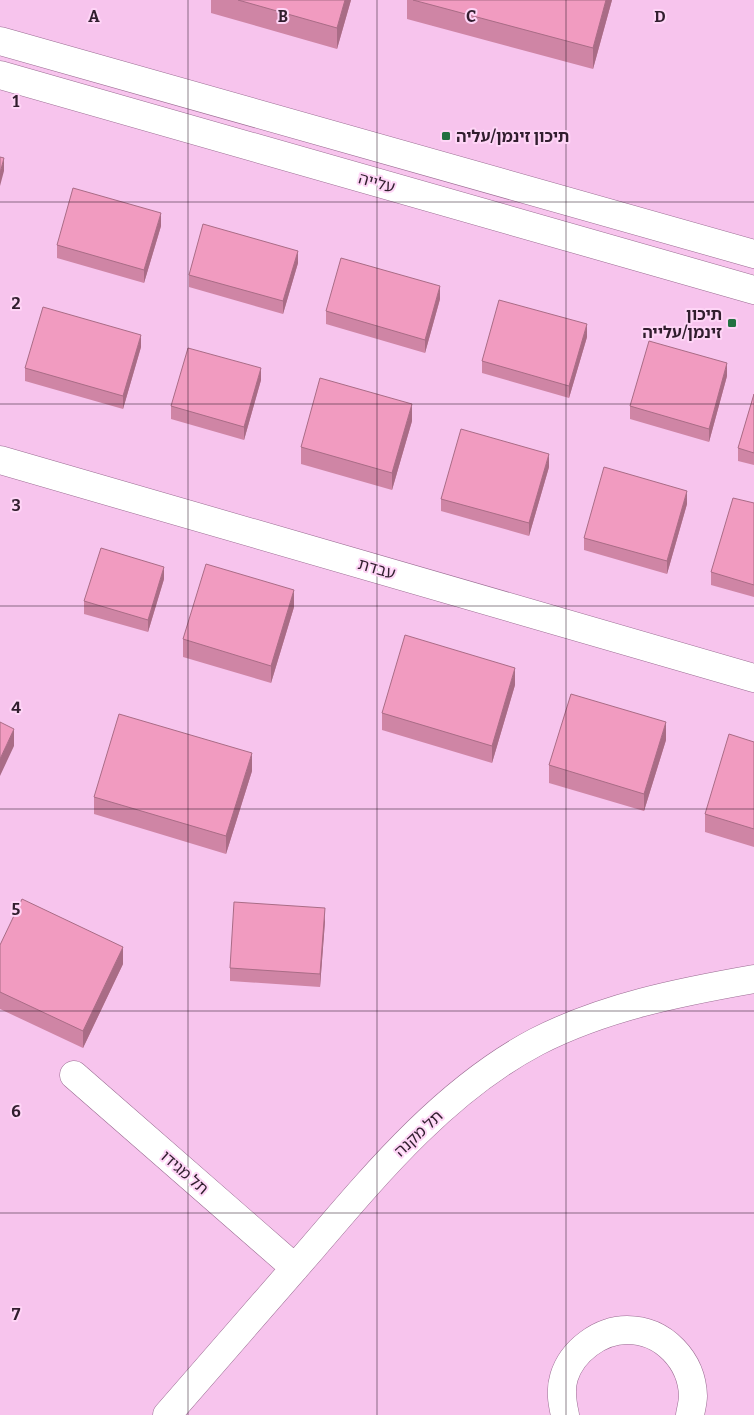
<svg xmlns="http://www.w3.org/2000/svg" width="754" height="1415" font-family="Bitter,'Noto Sans Hebrew',serif">
<style>
.lines{fill:none;stroke-linecap:round;stroke-linejoin:round}
.minor-casing{stroke:#9a6c92;stroke-width:29}
.secondary-casing{stroke:#9a6c92;stroke-width:29}
.minor{stroke:#fff;stroke-width:28}
.secondary{stroke:#fff;stroke-width:28}
.wall{fill:#cf85a5}
.shaded-wall{fill:#a96c86}
.building{fill:#f19bc0;stroke:#a96c86}
.grid{fill:none;stroke:#311e2e;stroke-width:1;stroke-opacity:0.55}
.poi-dot{fill:#227141;stroke:#fed5f6;stroke-width:2}
.labels{text-anchor:middle;stroke-width:4;stroke-linejoin:round;paint-order:stroke}
.poi-label{font-size:16px;font-weight:bold;fill:#311e2e;stroke:#fed5f6;text-anchor:start}
.street-label{font-size:16px;fill:#311e2e;stroke:#fed5f6}
.grid-label{font-size:16px;text-anchor:middle;font-weight:bold;fill:#311e2e;stroke:#fed5f6;stroke-width:4;stroke-linejoin:round;paint-order:stroke}
</style>
<rect width="100%" height="100%" fill="#f7c4ed"/>
<g class="lines">
<defs>
<path id="minor" d="M 0,460 L 754,678
M 74,1075 L 295,1268
M 167,1415 C 216,1359 265,1302 314,1246 C 378,1171 447,1089 536,1042 C 604,1007 680,992 754,979
M 565,1415 C 562,1402 560,1390 564,1377 C 572,1351 600,1330 627,1330 C 664,1330 692,1361 693,1396 C 693,1402 691,1409 690,1415"/>
<path id="secondary" d="M 0,41 L 754,254
M 0,75 L 754,290"/>
</defs>
<use href="#minor" class="minor-casing"/>
<use href="#secondary" class="secondary-casing"/>
<use href="#minor" class="minor"/>
<use href="#secondary" class="secondary"/>
</g>
<path class="wall" d="M 211,0 L 351,0 L 337,49 L 211,13 Z
M 407,0 L 612,0 L 593,69 L 407,19 Z
M 161,226 L 144,283 L 57,258 L 57,245 Z
M 298,263 L 283,314 L 189,287 L 189,275 Z
M 440,299 L 425,353 L 326,324 L 326,311 Z
M 587,337 L 569,398 L 482,373 L 482,361 Z
M 141,347 L 123,409 L 25,381 L 25,368 Z
M 727,376 L 709,442 L 630,419 L 630,406 Z
M 261,380 L 244,440 L 171,419 L 171,406 Z
M 754,394 L 754,465 L 738,461 L 738,448 Z
M 412,421 L 392,490 L 301,464 L 301,447 Z
M 549,467 L 529,536 L 441,511 L 441,499 Z
M 754,503 L 754,597 L 711,585 L 711,572 Z
M 687,504 L 667,574 L 584,550 L 584,538 Z
M 164,579 L 148,632 L 84,614 L 84,601 Z
M 294,607 L 271,683 L 183,657 L 183,639 Z
M 515,685 L 492,763 L 382,730 L 382,713 Z
M 666,740 L 644,811 L 549,783 L 549,765 Z
M 754,742 L 754,847 L 705,832 L 705,814 Z
M 252,771 L 226,854 L 94,814 L 94,797 Z
M 325,921 L 320,987 L 230,981 L 230,968 Z
M 0,945 L 123,964 L 83,1048 L 0,1009 Z"/>
<path class="shaded-wall" d="M 345,0 L 351,0 L 337,49 L 337,28 Z
M 606,0 L 612,0 L 593,69 L 593,48 Z
M 4,158 L 4,171 L 0,186 L 0,173 Z
M 161,213 L 161,226 L 144,283 L 144,270 Z
M 298,251 L 298,263 L 283,314 L 283,301 Z
M 440,286 L 440,299 L 425,353 L 425,340 Z
M 587,324 L 587,337 L 569,398 L 569,386 Z
M 141,335 L 141,347 L 123,409 L 123,396 Z
M 727,363 L 727,376 L 709,442 L 709,429 Z
M 261,368 L 261,380 L 244,440 L 244,427 Z
M 412,404 L 412,421 L 392,490 L 392,473 Z
M 549,454 L 549,467 L 529,536 L 529,523 Z
M 687,491 L 687,504 L 667,574 L 667,561 Z
M 164,567 L 164,579 L 148,632 L 148,620 Z
M 294,590 L 294,607 L 271,683 L 271,666 Z
M 515,668 L 515,685 L 492,763 L 492,746 Z
M 666,722 L 666,740 L 644,811 L 644,794 Z
M 14,729 L 14,746 L 0,776 L 0,759 Z
M 252,753 L 252,771 L 226,854 L 226,836 Z
M 325,908 L 325,921 L 320,987 L 320,974 Z
M 123,947 L 123,964 L 83,1048 L 83,1031 Z"/>
<path class="building" d="M 238,0 L 345,0 L 337,28 Z
M 413,0 L 606,0 L 593,48 Z
M 0,157 L 4,158 L 0,173 Z
M 73,188 L 161,213 L 144,270 L 57,245 Z
M 203,224 L 298,251 L 283,301 L 189,275 Z
M 341,258 L 440,286 L 425,340 L 326,311 Z
M 499,300 L 587,324 L 569,386 L 482,361 Z
M 43,307 L 141,335 L 123,396 L 25,368 Z
M 649,341 L 727,363 L 709,429 L 630,406 Z
M 188,348 L 261,368 L 244,427 L 171,406 Z
M 320,378 L 412,404 L 392,473 L 301,447 Z
M 754,394 L 754,453 L 738,448 Z
M 461,429 L 549,454 L 529,523 L 441,499 Z
M 604,467 L 687,491 L 667,561 L 584,538 Z
M 733,498 L 754,503 L 754,585 L 711,572 Z
M 101,548 L 164,567 L 148,620 L 84,601 Z
M 206,564 L 294,590 L 271,666 L 183,639 Z
M 405,635 L 515,668 L 492,746 L 382,713 Z
M 571,694 L 666,722 L 644,794 L 549,765 Z
M 119,714 L 252,753 L 226,836 L 94,797 Z
M 0,722 L 14,729 L 0,759 Z
M 729,734 L 754,742 L 754,829 L 705,814 Z
M 22,899 L 123,947 L 83,1031 L 0,992 L 0,945 Z
M 234,902 L 325,908 L 320,974 L 230,968 Z"/>
<path class="grid" d="M 188,0 L 188,1415M 377,0 L 377,1415M 566,0 L 566,1415M 0,202 L 754,202M 0,404 L 754,404M 0,606 L 754,606M 0,809 L 754,809M 0,1011 L 754,1011M 0,1213 L 754,1213"/>
<g class="poi-dot">
<rect x="441" y="131" width="10" height="10" rx="2.5"/>
<rect x="727" y="318" width="10" height="10" rx="2.5"/>
</g>
<g class="labels">
<g class="poi-label">
<text x="456" y="142">תיכון זינמן/עליה</text>
<text x="722" y="320" text-anchor="end">תיכון<tspan x="722" dy="18">זינמן/עלייה</tspan></text>
</g>
<g class="street-label">
<text transform="translate(377 182) rotate(16)" y="6">עלייה</text>
<text transform="translate(377 568) rotate(16)" y="6">עבדת</text>
<text transform="translate(418 1133) rotate(-43)" y="6">תל מקנה</text>
<text transform="translate(185 1172) rotate(41)" y="6">תל מגידו</text>
</g>
</g>
<g class="grid-label">
<text x="94" y="22">A</text>
<text x="283" y="22">B</text>
<text x="471" y="22">C</text>
<text x="660" y="22">D</text>
<text x="16" y="107">1</text>
<text x="16" y="309">2</text>
<text x="16" y="511">3</text>
<text x="16" y="713">4</text>
<text x="16" y="915">5</text>
<text x="16" y="1117">6</text>
<text x="16" y="1320">7</text>
</g>
</svg>
